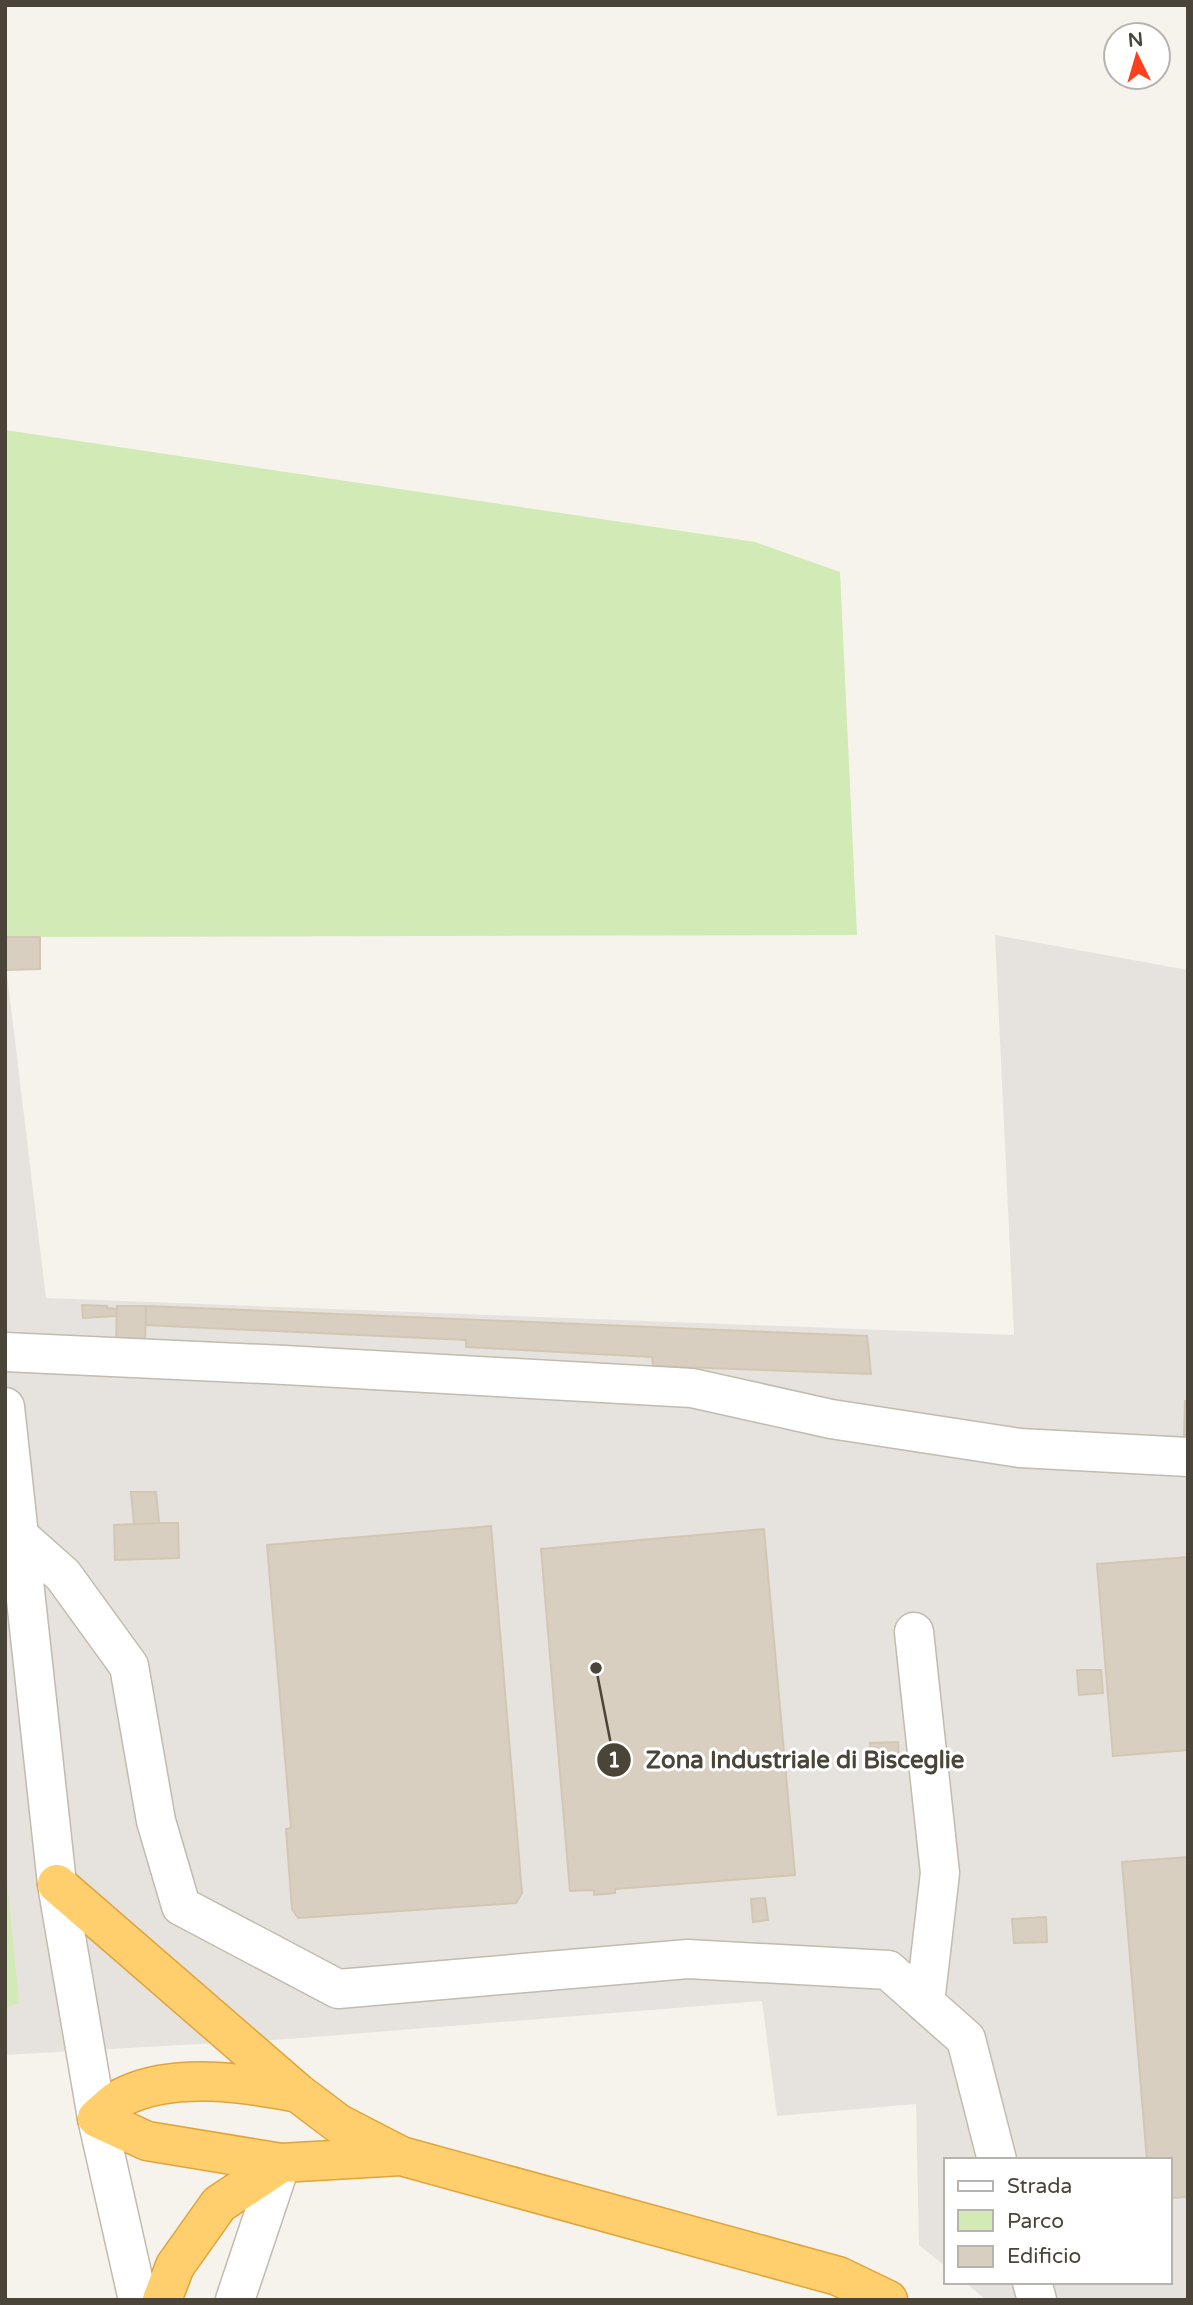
<svg xmlns="http://www.w3.org/2000/svg" width="1193" height="2305" font-family="'Varela Round',sans-serif">
<style>
.industrial{fill:#e6e2dd}
.green{fill:#d2eab5}
.building{fill:#d8cfc1;stroke:#d3c7b4;stroke-width:2}
.lines{fill:none;stroke-linecap:round;stroke-linejoin:round}
.minor-casing{stroke:#c2bbae;stroke-width:41}
.highway-casing{stroke:#e0a43c;stroke-width:41}
.minor{stroke:#fff;stroke-width:38}
.highway{stroke:#ffcf6e;stroke-width:38}
.leader{fill:none;stroke:#4b4439;stroke-width:2.5}
.callout-dot{fill:#4b4439;stroke:#fff;stroke-width:2.5}
.mark-label{font-size:21px;text-anchor:middle;font-weight:bold;fill:#fff}
.callout-label{font-size:24px;text-anchor:middle;font-weight:bold;fill:#4b4439;stroke:#fff;stroke-width:6;stroke-linejoin:round;paint-order:stroke}
</style>
<rect width="100%" height="100%" fill="#f6f3ec"/>
<path class="industrial" d="M 995,935 L 1188,970 L 1188,2300 L 986,2300 L 965,2282 L 1170,2282 L 1170,2160 L 946,2160 L 946,2267 L 919,2245 L 916,2104 L 777,2116 L 762,2001 L 289,2039 L 5,2055 L 5,958 L 46,1298 L 1014,1335 Z"/>
<path class="green" d="M 5,430 L 755,542 L 840,572 L 857,935 L 5,937 Z
M 5,1859 L 19,2003 L 5,2008 Z"/>
<path class="building" d="M 5,937 L 40,937 L 40,969 L 5,970 Z
M 82,1305 L 107,1306 L 107,1308 L 117,1309 L 117,1316 L 83,1318 Z
M 117,1306 L 146,1306 L 145,1343 L 116,1342 Z
M 146,1306 L 867,1336 L 871,1374 L 653,1366 L 652,1357 L 466,1347 L 466,1340 L 146,1325 Z
M 1185,1401 L 1188,1402 L 1188,1435 L 1184,1435 Z
M 131,1492 L 156,1492 L 159,1523 L 134,1524 Z
M 159,1523 L 178,1523 L 179,1558 L 115,1560 L 114,1525 Z
M 491,1526 L 522,1893 L 516,1903 L 298,1918 L 292,1909 L 286,1829 L 291,1828 L 267,1545 Z
M 764,1529 L 795,1875 L 615,1889 L 615,1893 L 594,1895 L 594,1890 L 570,1891 L 541,1549 Z
M 1188,1557 L 1188,1750 L 1113,1756 L 1097,1564 Z
M 1077,1670 L 1101,1670 L 1103,1693 L 1079,1695 Z
M 898,1742 L 899,1760 L 872,1762 L 870,1743 Z
M 1188,1857 L 1188,2197 L 1170,2198 L 1170,2160 L 1147,2160 L 1122,1862 Z
M 765,1898 L 768,1920 L 753,1922 L 751,1899 Z
M 1046,1917 L 1047,1942 L 1014,1943 L 1012,1919 Z"/>
<g class="lines">
<defs>
<path id="minor" d="M 5,1352 L 285,1365 L 692,1388 L 831,1419 L 1020,1448 L 1188,1457
M 5,1407 L 57,1884 L 97,2118 L 138,2300
M 19,1536 L 63,1575 L 129,1666 L 156,1821 L 181,1906 L 338,1989 L 688,1959 L 888,1970 L 966,2039 L 997,2160
M 914,1632 L 940,1873 L 925,2003
M 1032,2282 L 1037,2300
M 235,2300 L 281,2163"/>
<path id="highway" d="M 57,1884 L 298,2093 L 339,2124 L 401,2156 L 838,2276 L 888,2300
M 298,2093 C 246,2083 177,2072 127,2095 C 116,2099 107,2110 97,2118 L 147,2141 L 281,2163 L 401,2156
M 162,2300 L 175,2266 L 219,2204 L 281,2163"/>
</defs>
<use href="#minor" class="minor-casing"/>
<use href="#highway" class="highway-casing"/>
<use href="#minor" class="minor"/>
<use href="#highway" class="highway"/>
</g>
<path class="leader" d="M596 1668L614 1760"/>
<g class="callout-dot">
<circle cx="596" cy="1668" r="7"/>
<circle cx="614" cy="1760" r="18"/>
</g>
<g class="mark-label">
<text x="614" y="1767">1</text>
</g>
<g class="callout-label">
<text x="805" y="1768">Zona Industriale di Bisceglie</text>
</g>
<rect width="1193" height="2305" fill="none" stroke="#4b4439" stroke-width="14"/>
<rect x="944" y="2158" width="228" height="126" fill="#ffffff" stroke="#b7b4b0" stroke-width="2"/>
<rect x="958" y="2181" width="35" height="10" fill="#ffffff" stroke="#b7b4b0" stroke-width="2"/>
<text x="1007" y="2193" font-size="21" fill="#4b4439">Strada</text>
<rect x="958" y="2210" width="35" height="21" fill="#d2eab5" stroke="#b7b4b0" stroke-width="2"/>
<text x="1007" y="2228" font-size="21" fill="#4b4439">Parco</text>
<rect x="958" y="2246" width="35" height="21" fill="#d8cfc1" stroke="#b7b4b0" stroke-width="2"/>
<text x="1007" y="2263" font-size="21" fill="#4b4439">Edificio</text>
<g transform="translate(1137 56) rotate(355)"><circle r="33" fill="#ffffff" stroke="#b7b4b0" stroke-width="2"/>
<path d="M0-5L12 26L0 18L-12 26Z" fill="#fc3f1d"/>
<text y="-10" font-size="19" font-weight="bold" text-anchor="middle" fill="#4b4439">N</text>
</g>
</svg>
